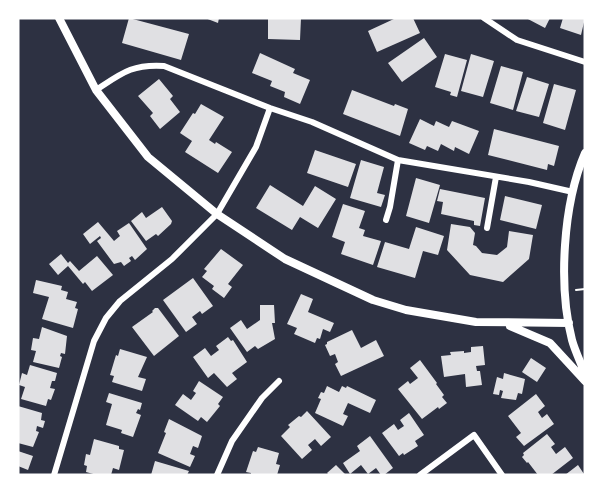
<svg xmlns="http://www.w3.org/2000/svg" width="603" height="493" font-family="'Source Serif 4',serif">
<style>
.building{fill:#e0e0e3}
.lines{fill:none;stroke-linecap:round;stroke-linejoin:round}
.path{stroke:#fff;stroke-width:2}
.minor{stroke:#fff;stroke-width:6}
.tertiary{stroke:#fff;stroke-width:8}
</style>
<rect width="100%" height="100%" fill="#2d3142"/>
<path class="building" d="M 129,18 L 189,34 L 181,60 L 122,43 Z
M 205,18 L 219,18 L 218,23 Z
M 268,18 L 301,18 L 300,40 L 268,39 Z
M 396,18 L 413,18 L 420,33 L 377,52 L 368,31 Z
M 526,18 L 550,18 L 545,28 Z
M 563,18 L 585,18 L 581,35 L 560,28 Z
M 424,38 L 437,57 L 402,82 L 388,63 Z
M 260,53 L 295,69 L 293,73 L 310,80 L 300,104 L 284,97 L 285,92 L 270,86 L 272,81 L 252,73 Z
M 445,54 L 467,60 L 457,97 L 450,95 L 451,92 L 435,87 Z
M 471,54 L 494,61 L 483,97 L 461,91 Z
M 501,66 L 523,72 L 513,110 L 490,103 Z
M 527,77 L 549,84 L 539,117 L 516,111 Z
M 159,79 L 173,96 L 170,99 L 180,112 L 160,129 L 150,116 L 153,113 L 138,96 Z
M 554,84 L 576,90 L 565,130 L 543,123 Z
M 352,90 L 394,106 L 395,104 L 408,109 L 400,136 L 343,114 Z
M 201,104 L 224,117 L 209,140 L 215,144 L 216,142 L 232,152 L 218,173 L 185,152 L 192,141 L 180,133 L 193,113 L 195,114 Z
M 420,119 L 434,126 L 436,121 L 449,127 L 452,121 L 479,131 L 469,154 L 455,147 L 454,151 L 441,144 L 438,151 L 427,146 L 425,150 L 409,143 Z
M 494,129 L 559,146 L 554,166 L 548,164 L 547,170 L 488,155 Z
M 315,150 L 356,164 L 348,187 L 307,173 Z
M 361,160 L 384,167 L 377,193 L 385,195 L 381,207 L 350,198 Z
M 416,178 L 440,185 L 429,223 L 406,216 Z
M 270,185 L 303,206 L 315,186 L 336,199 L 318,228 L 300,217 L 292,230 L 256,208 Z
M 440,189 L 485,198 L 480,226 L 474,225 L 474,221 L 441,214 L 443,202 L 437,201 Z
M 505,196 L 542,205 L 536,229 L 500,220 Z
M 343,204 L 365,211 L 359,228 L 365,230 L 363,236 L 381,241 L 373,265 L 341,254 L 345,242 L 332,237 Z
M 162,207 L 172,221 L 171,224 L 158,236 L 156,234 L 146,241 L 131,221 L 142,212 L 146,218 Z
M 98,222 L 114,241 L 120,236 L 117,231 L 129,223 L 147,249 L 135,260 L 132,256 L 129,258 L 131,261 L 124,266 L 121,262 L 114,264 L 97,241 L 101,238 L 100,236 L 90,244 L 83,234 Z
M 451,224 L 470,227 L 475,233 L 473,245 L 476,246 L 482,253 L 497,255 L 507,247 L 509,231 L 533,235 L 529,259 L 503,282 L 470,275 L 447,250 Z
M 416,227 L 444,236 L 438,255 L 423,251 L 415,278 L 377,267 L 385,242 L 409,249 Z
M 221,249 L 243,265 L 228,284 L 232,287 L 224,298 L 212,289 L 214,286 L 202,277 L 207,271 L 204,269 Z
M 61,254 L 68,263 L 70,261 L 79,271 L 97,256 L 113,275 L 92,291 L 85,282 L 83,284 L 68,266 L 58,275 L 49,264 Z
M 193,278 L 213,306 L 202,314 L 200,311 L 192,317 L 197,324 L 186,332 L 163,300 Z
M 36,280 L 62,286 L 61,290 L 68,292 L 66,299 L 77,302 L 75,308 L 78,309 L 73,328 L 42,319 L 49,297 L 33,293 Z
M 301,294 L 313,299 L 308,312 L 334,323 L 330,332 L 323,329 L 320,339 L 317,338 L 315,343 L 294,334 L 297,328 L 287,324 Z
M 260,305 L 274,305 L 275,323 L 272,323 L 275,339 L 258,349 L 255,346 L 247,352 L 230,328 L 241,320 L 247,329 L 260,320 Z
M 155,308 L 158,308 L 179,336 L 154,356 L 132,327 L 153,312 L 152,311 Z
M 42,327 L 67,336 L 65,354 L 61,353 L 60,356 L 62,357 L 59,368 L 33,362 L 36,351 L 31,350 L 33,338 L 39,339 Z
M 352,330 L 361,348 L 376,340 L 384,356 L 341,376 L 335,364 L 338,362 L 335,354 L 330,356 L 325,345 L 327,344 L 327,342 Z
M 228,337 L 231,341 L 233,340 L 247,362 L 232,373 L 237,379 L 227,387 L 214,373 L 208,378 L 193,357 L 205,348 L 211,356 L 219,350 L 216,346 Z
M 483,346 L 485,365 L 476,366 L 477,371 L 480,371 L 482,385 L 466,387 L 465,374 L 444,377 L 441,356 L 451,355 L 450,352 L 464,351 L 464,353 L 471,352 L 471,347 Z
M 120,349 L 147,357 L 138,377 L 146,379 L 142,391 L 112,382 L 114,376 L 110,375 L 116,355 L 118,356 Z
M 531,358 L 546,368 L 537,382 L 522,372 Z
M 420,360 L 437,383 L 436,384 L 444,395 L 442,397 L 447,403 L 439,409 L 438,407 L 422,419 L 398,389 L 408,381 L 410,384 L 418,378 L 410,368 Z
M 30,365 L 57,373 L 55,381 L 52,381 L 50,388 L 55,389 L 51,400 L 48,399 L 46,406 L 21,399 L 25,387 L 19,385 L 22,373 L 27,375 Z
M 504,373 L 525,379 L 522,394 L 518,393 L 516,400 L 501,398 L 503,391 L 500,390 L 499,395 L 493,394 L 497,377 L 503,379 Z
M 199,381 L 223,397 L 218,404 L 220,406 L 207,422 L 201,417 L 198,421 L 175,405 L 183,394 L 191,400 L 196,393 L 193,391 Z
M 327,386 L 339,392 L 342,386 L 346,388 L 347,386 L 376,400 L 370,413 L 348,403 L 343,414 L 348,416 L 343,426 L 315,413 L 321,399 L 318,398 L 321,392 L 324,393 Z
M 109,393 L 142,403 L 140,410 L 138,409 L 136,413 L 141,415 L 133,437 L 121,433 L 122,430 L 106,425 L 112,404 L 106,402 Z
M 536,394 L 545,406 L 538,412 L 542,418 L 547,414 L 554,424 L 524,446 L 516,437 L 521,433 L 508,416 Z
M 18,406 L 42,413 L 41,420 L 45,421 L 43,428 L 37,426 L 36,431 L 39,432 L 33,447 L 18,443 Z
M 307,411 L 331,437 L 321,446 L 315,439 L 308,445 L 312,450 L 302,459 L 281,436 L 290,427 L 288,425 L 299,416 L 301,417 Z
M 409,413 L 424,435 L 415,441 L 418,446 L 404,455 L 403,453 L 399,456 L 382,433 L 394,424 L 398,430 L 404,426 L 400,420 Z
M 169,419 L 202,436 L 198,448 L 193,446 L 190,454 L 195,456 L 190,467 L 158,453 L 166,433 L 164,432 Z
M 547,434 L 555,444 L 551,447 L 556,454 L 565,447 L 573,458 L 551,475 L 538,475 L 528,462 L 527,463 L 522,457 L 524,455 L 523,453 Z
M 370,436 L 393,468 L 384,475 L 381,475 L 376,468 L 368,474 L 361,465 L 350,474 L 343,463 L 360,451 L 357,446 Z
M 94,439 L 119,446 L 119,449 L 124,450 L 119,470 L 113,468 L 111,475 L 97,475 L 86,472 L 87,466 L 84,465 L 86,454 L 90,455 Z
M 258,447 L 279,453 L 276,464 L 280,465 L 277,475 L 251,475 L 251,473 L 246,472 L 253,451 L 256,452 Z
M 18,451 L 33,456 L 28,470 L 18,466 Z
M 155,461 L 189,471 L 187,475 L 151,475 Z
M 336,465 L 346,475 L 329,475 L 327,473 Z
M 578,465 L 584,474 L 583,475 L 565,475 Z"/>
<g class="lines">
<path class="path" d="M 576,290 L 585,289"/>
<path class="minor" d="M 484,18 L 517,40 L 585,62
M 96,90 C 122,73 132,64 164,66 L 270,108 L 312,122 L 398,160 L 529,182 L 573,192
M 386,220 L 390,207 L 398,160
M 487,228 L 496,177
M 54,475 L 94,341 L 106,318 L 120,301 L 172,259 L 217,214 L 256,147 L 270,108
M 217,475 L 232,441 L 262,398 L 279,381
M 420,475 L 474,435 L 502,475"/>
<path class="tertiary" d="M 59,18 L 96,90 L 148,157 L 217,214 L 285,259 L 373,300 L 406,310 L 476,322 L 569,323
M 585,153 C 563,204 558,286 572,340 C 575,351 581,363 585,374
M 510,326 L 550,343 L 585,381"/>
</g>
<rect width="603" height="493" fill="none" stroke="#ffffff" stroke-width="39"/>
</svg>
